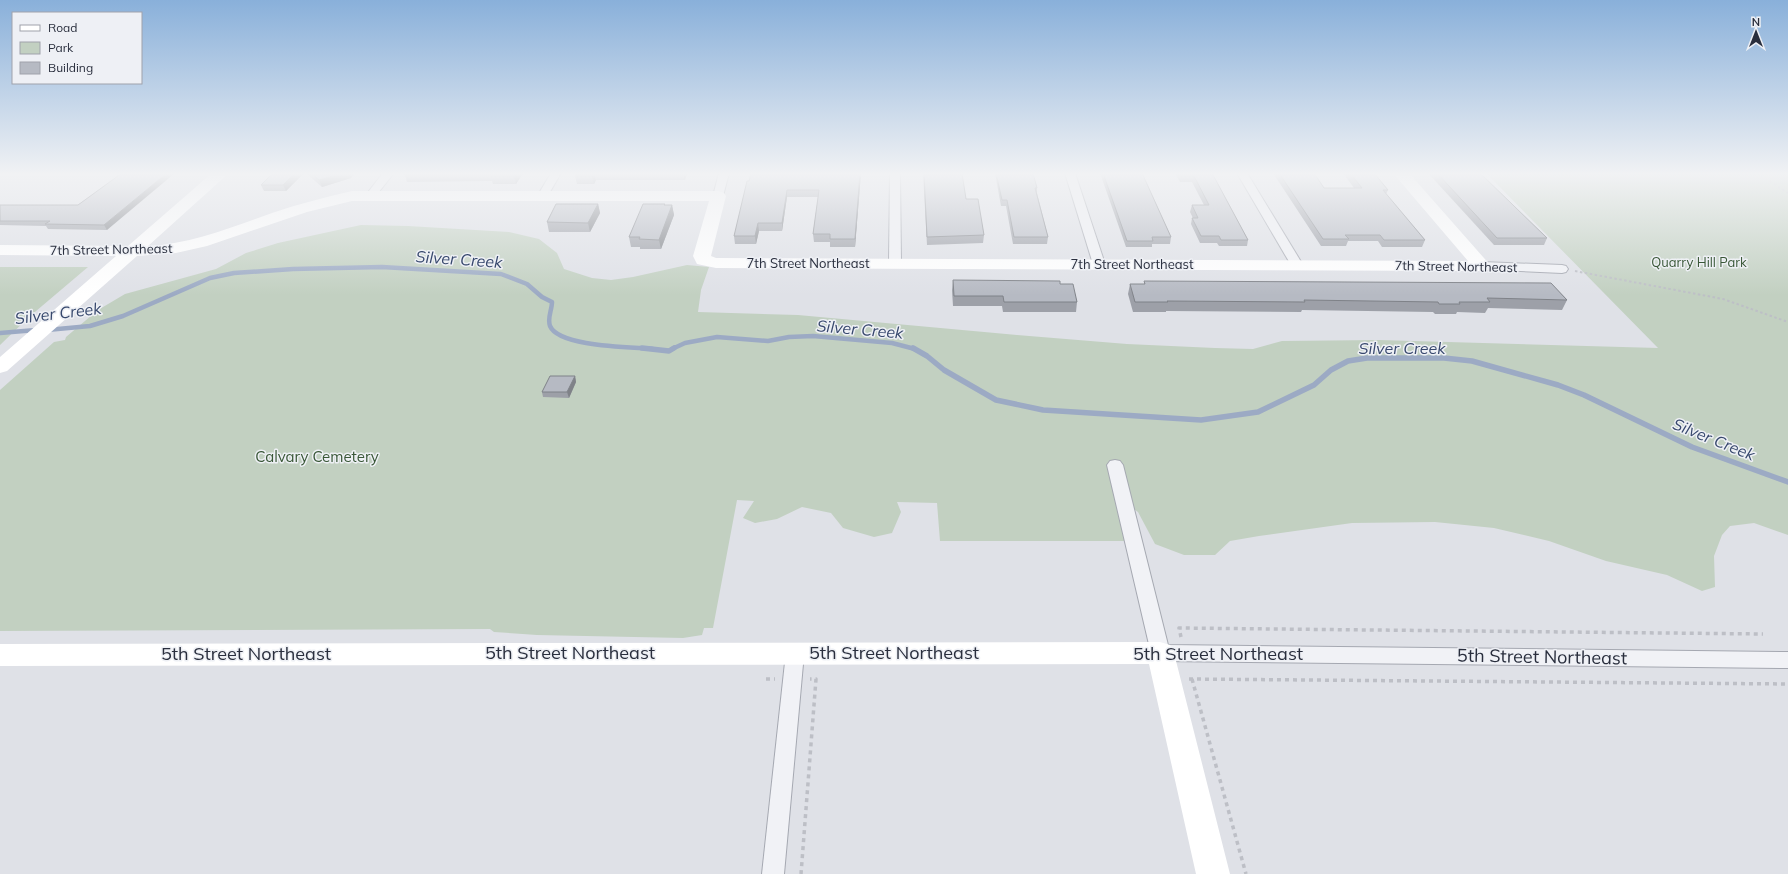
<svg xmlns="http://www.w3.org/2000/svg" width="1788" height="874" font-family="Mulish,sans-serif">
<rect width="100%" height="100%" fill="#dfe1e7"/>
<g fill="#c2d0c1">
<polygon points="1486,173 1788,173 1788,535 1754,523 1730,526 1722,535 1714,556 1715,587 1702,591 1667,575 1606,561 1549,541 1494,528 1435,522 1352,523 1259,536 1230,541 1215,555 1184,555 1155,544 1138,512 1124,502 1131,541 940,541 937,503 897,502 901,512 892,533 874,537 843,528 831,513 802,507 777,519 755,523 743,518 754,501 737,500 713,628 704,628 702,635 683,638 537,635 494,632 490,629 0,631 0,390 54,342 65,340 66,337 98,310 125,294 216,269 246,253 278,243 361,225 408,226 509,232 539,239 557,253 564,269 592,278 611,280 633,277 687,265 709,267 701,290 698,312 798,315 1017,335 1127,344 1215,348 1253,349 1282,341 1379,340 1658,348"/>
<polygon points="0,267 88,267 29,317 0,345"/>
</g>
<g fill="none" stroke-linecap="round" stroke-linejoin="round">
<g stroke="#9caac4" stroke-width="4.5">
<path d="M47,330L90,326L123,316L210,278L234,273L293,269L382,267L501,274L527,284L542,297L552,302C552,310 547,318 550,326C559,347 631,347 653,349"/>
<polyline points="0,333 36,330"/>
<polyline points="672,349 685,343 717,337 768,341 789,337 813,336 892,343 915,349"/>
</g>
<g stroke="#9caac4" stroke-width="5.5">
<polyline points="642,348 669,351 674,348"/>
<polyline points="913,348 927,356 944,370 996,400 1043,410 1201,420 1258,412 1314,385 1331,370 1348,361 1367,358 1444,358 1472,361 1558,385 1584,395 1692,447 1788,482"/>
</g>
<g stroke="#a5a8b1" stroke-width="2">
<g id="street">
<polygon points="383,173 394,173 374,198 366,198 365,196"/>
<polygon points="551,173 561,173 547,197 539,197 538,195"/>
<polygon points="719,173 729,173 723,196 718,199 713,196"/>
<polygon points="890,173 900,173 901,263 899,266 891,266 889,263"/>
<polygon points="1065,173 1075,173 1105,264 1103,267 1095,267 1093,264"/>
<polygon points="1237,173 1247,173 1303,265 1301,268 1293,268 1291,265"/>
<polygon points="1482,262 1562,265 1566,266 1568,269 1566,272 1562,273 1478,269 1476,266 1478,263"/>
<polygon points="1115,460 1120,461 1123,465 1168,645 1788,652 1788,668 1160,661 1153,658 1151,653 1107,465 1110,461"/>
<polygon points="795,645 802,648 804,653 784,874 762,874 786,653 788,648"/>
</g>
</g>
<g stroke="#bdbfc6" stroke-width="2" stroke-dasharray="2.5 2.5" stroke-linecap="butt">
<polyline points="1757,173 1788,193"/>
<polyline points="1575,271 1723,299 1788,322"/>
</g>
<g stroke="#bdbfc6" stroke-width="3.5" stroke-dasharray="4 4" stroke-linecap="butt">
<polyline points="1181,637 1179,628 1763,634"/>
<polyline points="766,679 775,679"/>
<polyline points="1189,679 1788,684"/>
<polyline points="1192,679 1246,874"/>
<polyline points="801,874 816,679 810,679"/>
</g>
<use href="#street" fill="#f1f2f6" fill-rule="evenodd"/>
<g fill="#fff" fill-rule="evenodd">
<path d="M212,173H229L148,246C191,244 232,227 272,213C299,204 325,197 352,191H718L724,193L726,196L711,256L716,258L1468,261L1393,173H1409L1491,266L1488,270L1482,271L716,268L697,264L693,256L709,201H352L307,212L207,246L176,253L137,256L7,371L0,373V357L116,256L0,255V245L128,246Z"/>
<polygon points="1160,642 1170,645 1174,653 1230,874 1196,874 1149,664 0,666 0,644"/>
</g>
</g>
<g fill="#9da0a8">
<polygon points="122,173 107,230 48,229 46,226 0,225 0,205 78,205"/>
<polygon points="304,173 286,191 264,191 261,185"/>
<polygon points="306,173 355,173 351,178 322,187"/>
<polygon points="406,173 523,173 516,184 493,184 492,181 407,182 405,175"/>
<polygon points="576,173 687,173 685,180 596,180 594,184 577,184 575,176"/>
<polygon points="861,173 855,247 830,247 830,242 814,242 813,234 818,197 787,197 782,231 759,231 756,244 735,244 734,236 749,181"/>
<polygon points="923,173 962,173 966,199 984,235 983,243 927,245"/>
<polygon points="995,173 1033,173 1037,188 1037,193 1048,237 1047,244 1013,244 1006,206 1001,206"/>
<polygon points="1100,173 1142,173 1171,237 1170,244 1152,244 1152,247 1126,247"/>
<polygon points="1175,173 1212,173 1248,240 1247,246 1219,246 1217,243 1200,243 1191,224 1192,218 1193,218 1190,212 1192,205 1204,205 1192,182 1180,182"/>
<polygon points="1273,173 1314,173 1324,188 1354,188 1343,173 1374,173 1388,190 1386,194 1425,240 1422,247 1382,247 1378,241 1348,241 1346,246 1321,246"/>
<polygon points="1428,173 1480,173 1547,238 1544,245 1494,245"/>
<polygon points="598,204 600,213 590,232 549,232 547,222"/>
<polygon points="665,205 672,205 674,215 661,249 640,249 640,247 631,247 629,237"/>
<polygon points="953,280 1060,284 1077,302 1076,312 1003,312 1002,306 953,306 952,290"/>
<polygon points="1144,281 1567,300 1562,310 1488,308 1485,313 1457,312 1456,314 1435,314 1433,312 1302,310 1301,312 1166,311 1166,312 1133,312 1128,294 1130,284 1144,284"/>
<polygon points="575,376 576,382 569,398 543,397 542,392"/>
</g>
<g fill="#7f8288">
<polygon points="167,173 175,173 107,230 104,225"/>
<polygon points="295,173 304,173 286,191 283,185"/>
<polygon points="343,173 355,173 351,178 322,187 319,180"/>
<polygon points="516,173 523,173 516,184 514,176"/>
<polygon points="594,173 596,180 594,184 592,176"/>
<polygon points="683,173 687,173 685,180"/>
<polygon points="860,173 861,173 855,247 855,239"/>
<polygon points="787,190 787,197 782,231 782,223"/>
<polygon points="598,204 600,213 590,232 588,223"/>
<polygon points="672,205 674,215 661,249 659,240"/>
<polygon points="758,223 759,231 756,244 755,236"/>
<polygon points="575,376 576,382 569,398 567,392"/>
</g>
<g fill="#b6bac3" stroke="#7f8288">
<polygon points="122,173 167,173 104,225 45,224 50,221 0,221 0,205 78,205"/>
<polygon points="273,173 295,173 283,185 261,185"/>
<polygon points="311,173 343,173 319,180"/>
<polygon points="406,173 516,173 514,176 491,176 492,174 405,175"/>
<polygon points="576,173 594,173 592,176 575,176"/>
<polygon points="751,173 860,173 855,239 830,239 830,234 813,234 819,190 787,190 782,223 758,223 755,236 734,236 747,181 749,181"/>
<polygon points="924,173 962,173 966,199 978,199 984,235 927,237"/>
<polygon points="996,173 1033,173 1037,188 1035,188 1048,237 1014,237 1007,200 1002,200"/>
<polygon points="1103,173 1142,173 1171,237 1152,237 1153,241 1127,241"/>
<polygon points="1180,173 1212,173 1248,240 1221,240 1219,236 1201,236 1192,218 1198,218 1192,205 1209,205 1194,176 1181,176"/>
<polygon points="1279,173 1314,173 1324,188 1362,188 1350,173 1374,173 1388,190 1383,190 1425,240 1384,240 1380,235 1345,235 1349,239 1323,239"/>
<polygon points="1437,173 1480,173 1547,238 1497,238"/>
<polygon points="556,204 598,204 588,223 547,222"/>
<polygon points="643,204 665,204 664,205 672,205 659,240 639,239 640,237 629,237"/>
<polygon points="953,280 1060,281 1060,284 1073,284 1077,302 1004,302 1003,296 954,296"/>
<polygon points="1144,281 1551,283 1567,300 1487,298 1490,302 1459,302 1460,304 1439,304 1438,302 1304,300 1305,302 1167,301 1168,302 1135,302 1130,284 1145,284"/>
<polygon points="550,376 575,376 567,392 542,392"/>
</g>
<linearGradient id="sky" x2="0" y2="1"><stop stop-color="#89b0da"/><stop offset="0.59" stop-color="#f1f2f4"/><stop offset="1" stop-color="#f1f2f4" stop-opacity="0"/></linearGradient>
<rect width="1788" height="295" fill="url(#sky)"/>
<g text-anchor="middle" stroke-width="3" stroke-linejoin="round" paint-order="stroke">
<g font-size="13" fill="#292e3d" stroke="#eef0f5">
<text transform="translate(111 249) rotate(-1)" y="5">7th Street Northeast</text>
<text x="808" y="268">7th Street Northeast</text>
<text x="1132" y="269">7th Street Northeast</text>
<text transform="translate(1456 266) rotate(1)" y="5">7th Street Northeast</text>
</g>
<g font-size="13" fill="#395737" stroke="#eef0f5">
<text x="1699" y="267">Quarry Hill Park</text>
</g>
<g font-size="15" fill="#395737" stroke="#eef0f5">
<text x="317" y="462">Calvary Cemetery</text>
</g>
<g font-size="16" font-style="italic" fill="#37486d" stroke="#eef0f5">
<text transform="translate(459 259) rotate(4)" y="6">Silver Creek</text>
<text transform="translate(58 313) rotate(-7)" y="6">Silver Creek</text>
<text transform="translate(860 329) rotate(5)" y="6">Silver Creek</text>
<text x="1402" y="354">Silver Creek</text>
<text transform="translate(1714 439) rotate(22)" y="6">Silver Creek</text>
</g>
<g font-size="18" fill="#292e3d" stroke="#eef0f5">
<text x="570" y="659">5th Street Northeast</text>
<text x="894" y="659">5th Street Northeast</text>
<text x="246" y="660">5th Street Northeast</text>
<text x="1218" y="660">5th Street Northeast</text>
<text transform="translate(1542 657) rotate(1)" y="6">5th Street Northeast</text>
</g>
</g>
<rect x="12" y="12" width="130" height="72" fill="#eef0f5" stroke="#9fa2ab"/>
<rect x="20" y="25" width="20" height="6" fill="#ffffff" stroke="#9fa2ab"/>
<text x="48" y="32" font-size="12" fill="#292e3d">Road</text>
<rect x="20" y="42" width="20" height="12" fill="#c2d0c1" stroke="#9fa2ab"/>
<text x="48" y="52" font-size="12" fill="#292e3d">Park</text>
<rect x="20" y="62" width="20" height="12" fill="#b6bac3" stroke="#9fa2ab"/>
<text x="48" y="72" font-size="12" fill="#292e3d">Building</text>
<g transform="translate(1756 32)" stroke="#eef0f5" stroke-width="3" paint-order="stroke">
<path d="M0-3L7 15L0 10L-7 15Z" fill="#292e3d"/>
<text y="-6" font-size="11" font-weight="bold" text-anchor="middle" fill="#292e3d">N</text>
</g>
</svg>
